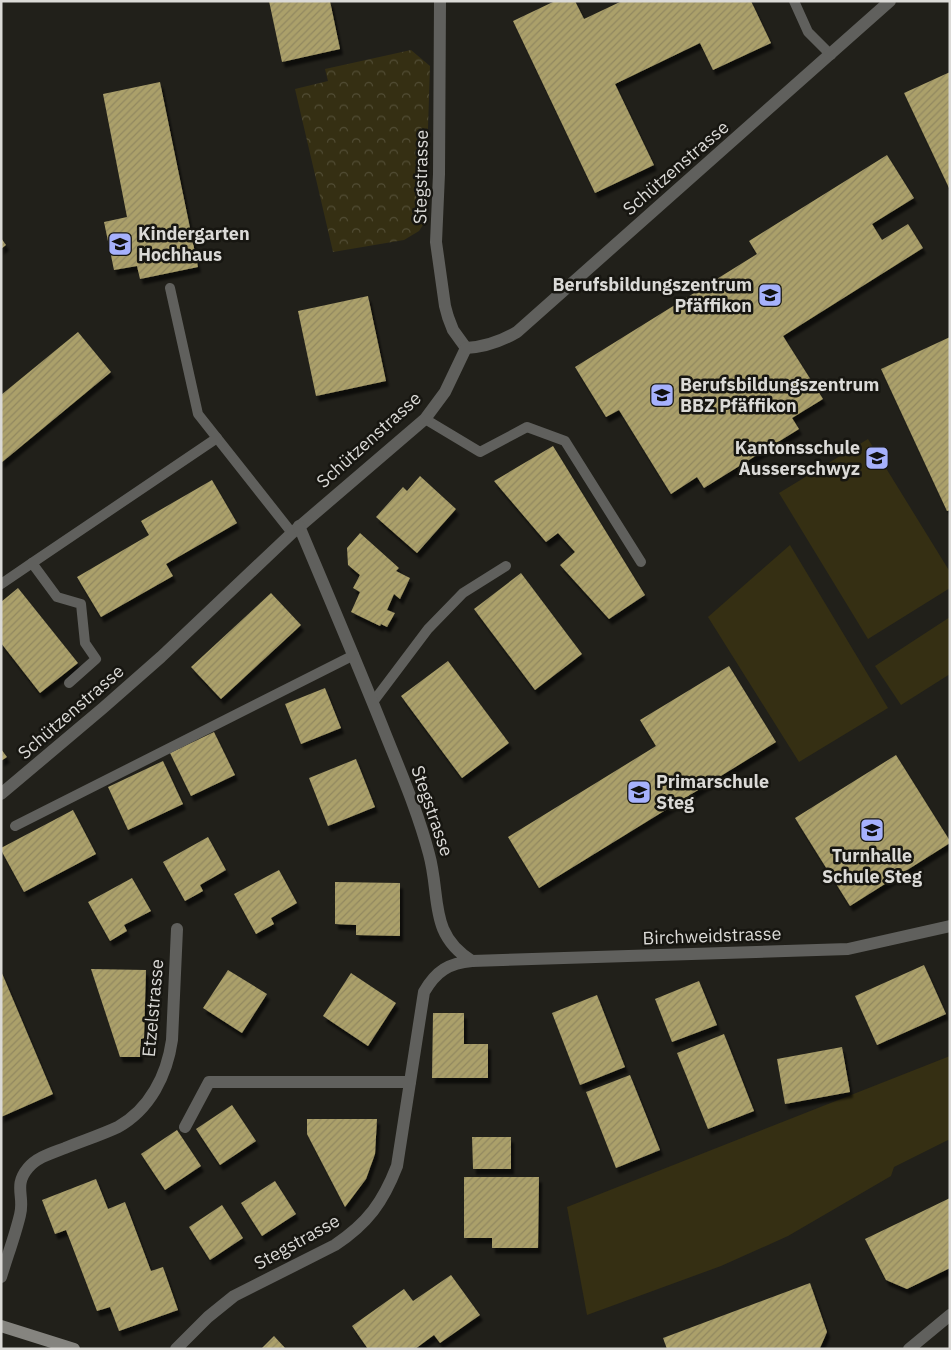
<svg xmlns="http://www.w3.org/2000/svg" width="951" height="1350" font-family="'IBM Plex Sans',sans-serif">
<defs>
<pattern id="park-crowns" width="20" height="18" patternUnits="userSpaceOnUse" patternTransform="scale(1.25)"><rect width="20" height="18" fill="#352f13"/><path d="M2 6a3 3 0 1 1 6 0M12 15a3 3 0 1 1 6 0" fill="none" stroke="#524d35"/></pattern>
<pattern id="building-hatch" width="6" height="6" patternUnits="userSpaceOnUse" patternTransform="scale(1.25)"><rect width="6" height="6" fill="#aba06b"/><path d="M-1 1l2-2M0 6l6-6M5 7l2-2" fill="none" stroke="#918860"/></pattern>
<filter id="shadow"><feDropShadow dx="3" dy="5.5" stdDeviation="1" flood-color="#0009"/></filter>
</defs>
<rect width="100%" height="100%" fill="#21201a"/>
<g fill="#352f13">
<polygon points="868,439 950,572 950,588 868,639 779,493"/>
<polygon points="790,545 888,708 799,762 708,617"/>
<polygon points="950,617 950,674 901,705 875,666"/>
<polygon points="950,1056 950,1141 948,1140 894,1167 891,1176 788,1236 721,1266 587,1315 567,1207"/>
</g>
<polygon fill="url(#park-crowns)" points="411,50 430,66 425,222 419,231 404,240 333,252 295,89 328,81 325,69"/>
<g fill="url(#building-hatch)" filter="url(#shadow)">
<polygon points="269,1 330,1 340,49 282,62"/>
<polygon points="555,1 575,1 584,19 622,1 751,1 771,43 713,70 700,43 615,84 654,165 595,193 513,21"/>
<polygon points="950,72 950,190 904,93"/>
<polygon points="160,82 198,267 140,279 137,266 114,270 104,222 127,217 103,94"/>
<polygon points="887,155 914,198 872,224 882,240 908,224 923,248 783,336 823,399 792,418 799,429 704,488 697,477 671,494 619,410 606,417 575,367 757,254 749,241"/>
<polygon points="1,238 6,245 1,249"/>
<polygon points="368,296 386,381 316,396 298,311"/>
<polygon points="78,332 111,372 1,463 1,395"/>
<polygon points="950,337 950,510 947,511 881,369"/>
<polygon points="553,446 645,595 609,619 560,565 575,552 558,533 546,542 494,481"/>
<polygon points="420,476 456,509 417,553 376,517 403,487 407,491"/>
<polygon points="212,480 237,523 166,564 173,576 101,617 77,577 149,535 141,521"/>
<polygon points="360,533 399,568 396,571 410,578 400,599 394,594 387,610 395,613 387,627 381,624 380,626 351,612 360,592 353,588 360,575 348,565 347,548"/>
<polygon points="521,573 582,654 535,690 474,609"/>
<polygon points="18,588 78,663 40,693 1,643 1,602"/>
<polygon points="271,593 301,625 221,699 191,667"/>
<polygon points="448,661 509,743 462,778 401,696"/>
<polygon points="729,666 776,742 539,888 508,837 656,746 640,720"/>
<polygon points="325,688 341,728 301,744 285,704"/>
<polygon points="214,732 235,775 191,796 170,753"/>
<polygon points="1,749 7,757 1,761"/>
<polygon points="896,755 950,841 950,843 850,906 795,818"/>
<polygon points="356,759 375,807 328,826 309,778"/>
<polygon points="163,761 183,804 128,830 108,787"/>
<polygon points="73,810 96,854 24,892 1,850 1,848"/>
<polygon points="208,837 226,870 200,885 203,891 185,901 163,862"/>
<polygon points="279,870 297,903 271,918 274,924 256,934 234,894"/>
<polygon points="132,878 151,911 124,925 127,931 110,941 88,902"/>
<polygon points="335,882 400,883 400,936 356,935 356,925 335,924"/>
<polygon points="924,965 946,1014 877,1045 855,996"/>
<polygon points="91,969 146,970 144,1038 141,1039 140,1057 120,1057"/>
<polygon points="228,970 267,994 242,1033 203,1008"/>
<polygon points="1,971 53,1094 1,1117"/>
<polygon points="351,973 396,1003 368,1046 323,1016"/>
<polygon points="699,981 717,1025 672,1042 655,999"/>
<polygon points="597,995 625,1067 580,1085 552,1013"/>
<polygon points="433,1013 464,1013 464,1044 488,1044 488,1078 432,1078"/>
<polygon points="724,1034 754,1111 708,1129 677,1053"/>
<polygon points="842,1047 850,1092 785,1104 777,1059"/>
<polygon points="630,1075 660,1150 616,1168 586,1092"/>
<polygon points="232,1105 256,1141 220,1165 196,1129"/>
<polygon points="307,1119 377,1119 375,1154 366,1179 345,1207 307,1134"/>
<polygon points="177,1130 201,1166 165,1190 141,1154"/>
<polygon points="472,1137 511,1137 511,1169 473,1169"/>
<polygon points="464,1177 539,1177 538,1248 492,1248 492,1238 464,1238"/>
<polygon points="96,1179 108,1209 125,1202 151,1271 163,1267 178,1310 119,1331 110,1307 97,1311 66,1230 55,1234 42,1200"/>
<polygon points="275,1181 296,1214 262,1236 241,1203"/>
<polygon points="950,1198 950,1268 907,1289 886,1280 865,1239"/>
<polygon points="222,1205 243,1238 210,1260 189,1227"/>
<polygon points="451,1275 480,1315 440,1343 434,1335 415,1349 368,1349 352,1326 404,1289 413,1301"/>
<polygon points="810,1283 827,1332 820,1348 667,1349 663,1338"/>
<polygon points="274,1336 286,1349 261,1349"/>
</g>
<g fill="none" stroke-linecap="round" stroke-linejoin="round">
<g stroke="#60605d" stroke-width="10">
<polyline points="794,1 808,32 831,55"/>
<polyline points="170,288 198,414 292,533"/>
<polyline points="425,419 480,452 527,427 565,441 641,562"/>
<polyline points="1,584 32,563"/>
<polyline points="69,683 96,659 85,643 81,604 57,597 32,563 217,438"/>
<polyline points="373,702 428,629 463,593 506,566"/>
<polyline points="15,826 354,655"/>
</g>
<g stroke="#60605d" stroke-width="12">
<polyline points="440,1 439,174 436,242 445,306 448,317 453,330 466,348"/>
<path d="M466,348C485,347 500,342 517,332L890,1"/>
<polyline points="1,794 103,708 161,657 292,533 425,419 445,392 466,348"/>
<polyline points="472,961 848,949 950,926"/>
<polyline points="185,1127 209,1082 410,1082"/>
<path d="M1,1277C7,1257 15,1236 20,1215C25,1196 13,1186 28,1168C37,1157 52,1153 65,1148C82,1141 101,1135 118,1127C150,1109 167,1075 172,1040L177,929"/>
<path d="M176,1349L208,1317L234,1296L335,1245C368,1223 383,1202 397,1166L424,992C436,971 449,963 472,961C428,934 441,897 429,854C418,812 401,773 385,733C357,663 328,595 299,526"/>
<polyline points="909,1349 950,1315"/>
</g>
<polyline stroke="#85847f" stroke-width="12" points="1,1326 74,1349"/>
</g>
<defs>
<g id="school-square" transform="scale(1.25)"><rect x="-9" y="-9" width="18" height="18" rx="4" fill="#a6b1fc" stroke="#171611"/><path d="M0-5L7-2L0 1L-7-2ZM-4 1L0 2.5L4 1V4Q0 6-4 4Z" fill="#111"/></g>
</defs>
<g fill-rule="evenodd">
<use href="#school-square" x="120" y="244"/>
<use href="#school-square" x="770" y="295"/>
<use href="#school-square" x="662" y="395"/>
<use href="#school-square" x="877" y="458"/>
<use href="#school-square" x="639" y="792"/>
<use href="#school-square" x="872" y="830"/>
</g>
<g text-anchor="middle" stroke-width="5" stroke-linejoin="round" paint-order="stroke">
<g font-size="18" fill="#dbdad7" stroke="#171611">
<text transform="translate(676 168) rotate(-41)" y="6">Schützenstrasse</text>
<text transform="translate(421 177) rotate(-89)" y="6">Stegstrasse</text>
<text transform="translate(369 440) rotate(-42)" y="6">Schützenstrasse</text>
<text transform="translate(71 712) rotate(-41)" y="6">Schützenstrasse</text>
<text transform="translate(432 811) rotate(71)" y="6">Stegstrasse</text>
<text transform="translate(712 936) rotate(-2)" y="6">Birchweidstrasse</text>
<text transform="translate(153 1008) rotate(-85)" y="6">Etzelstrasse</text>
<text transform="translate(297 1242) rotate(-29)" y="6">Stegstrasse</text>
</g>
<g font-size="18" font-weight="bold" fill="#dbdad7" stroke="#171611" text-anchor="start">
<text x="138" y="240">Kindergarten<tspan x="138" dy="21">Hochhaus</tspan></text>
<text x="752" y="291" text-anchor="end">Berufsbildungszentrum<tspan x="752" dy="21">Pfäffikon</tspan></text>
<text x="680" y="391">Berufsbildungszentrum<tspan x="680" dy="21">BBZ Pfäffikon</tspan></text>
<text x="860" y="454" text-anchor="end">Kantonsschule<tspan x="860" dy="21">Ausserschwyz</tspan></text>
<text x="656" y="788">Primarschule<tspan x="656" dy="21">Steg</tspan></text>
<text x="872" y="862" text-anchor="middle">Turnhalle<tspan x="872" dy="21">Schule Steg</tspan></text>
</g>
</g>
<rect width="951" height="1350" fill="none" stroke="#dbdad7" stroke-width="5"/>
</svg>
